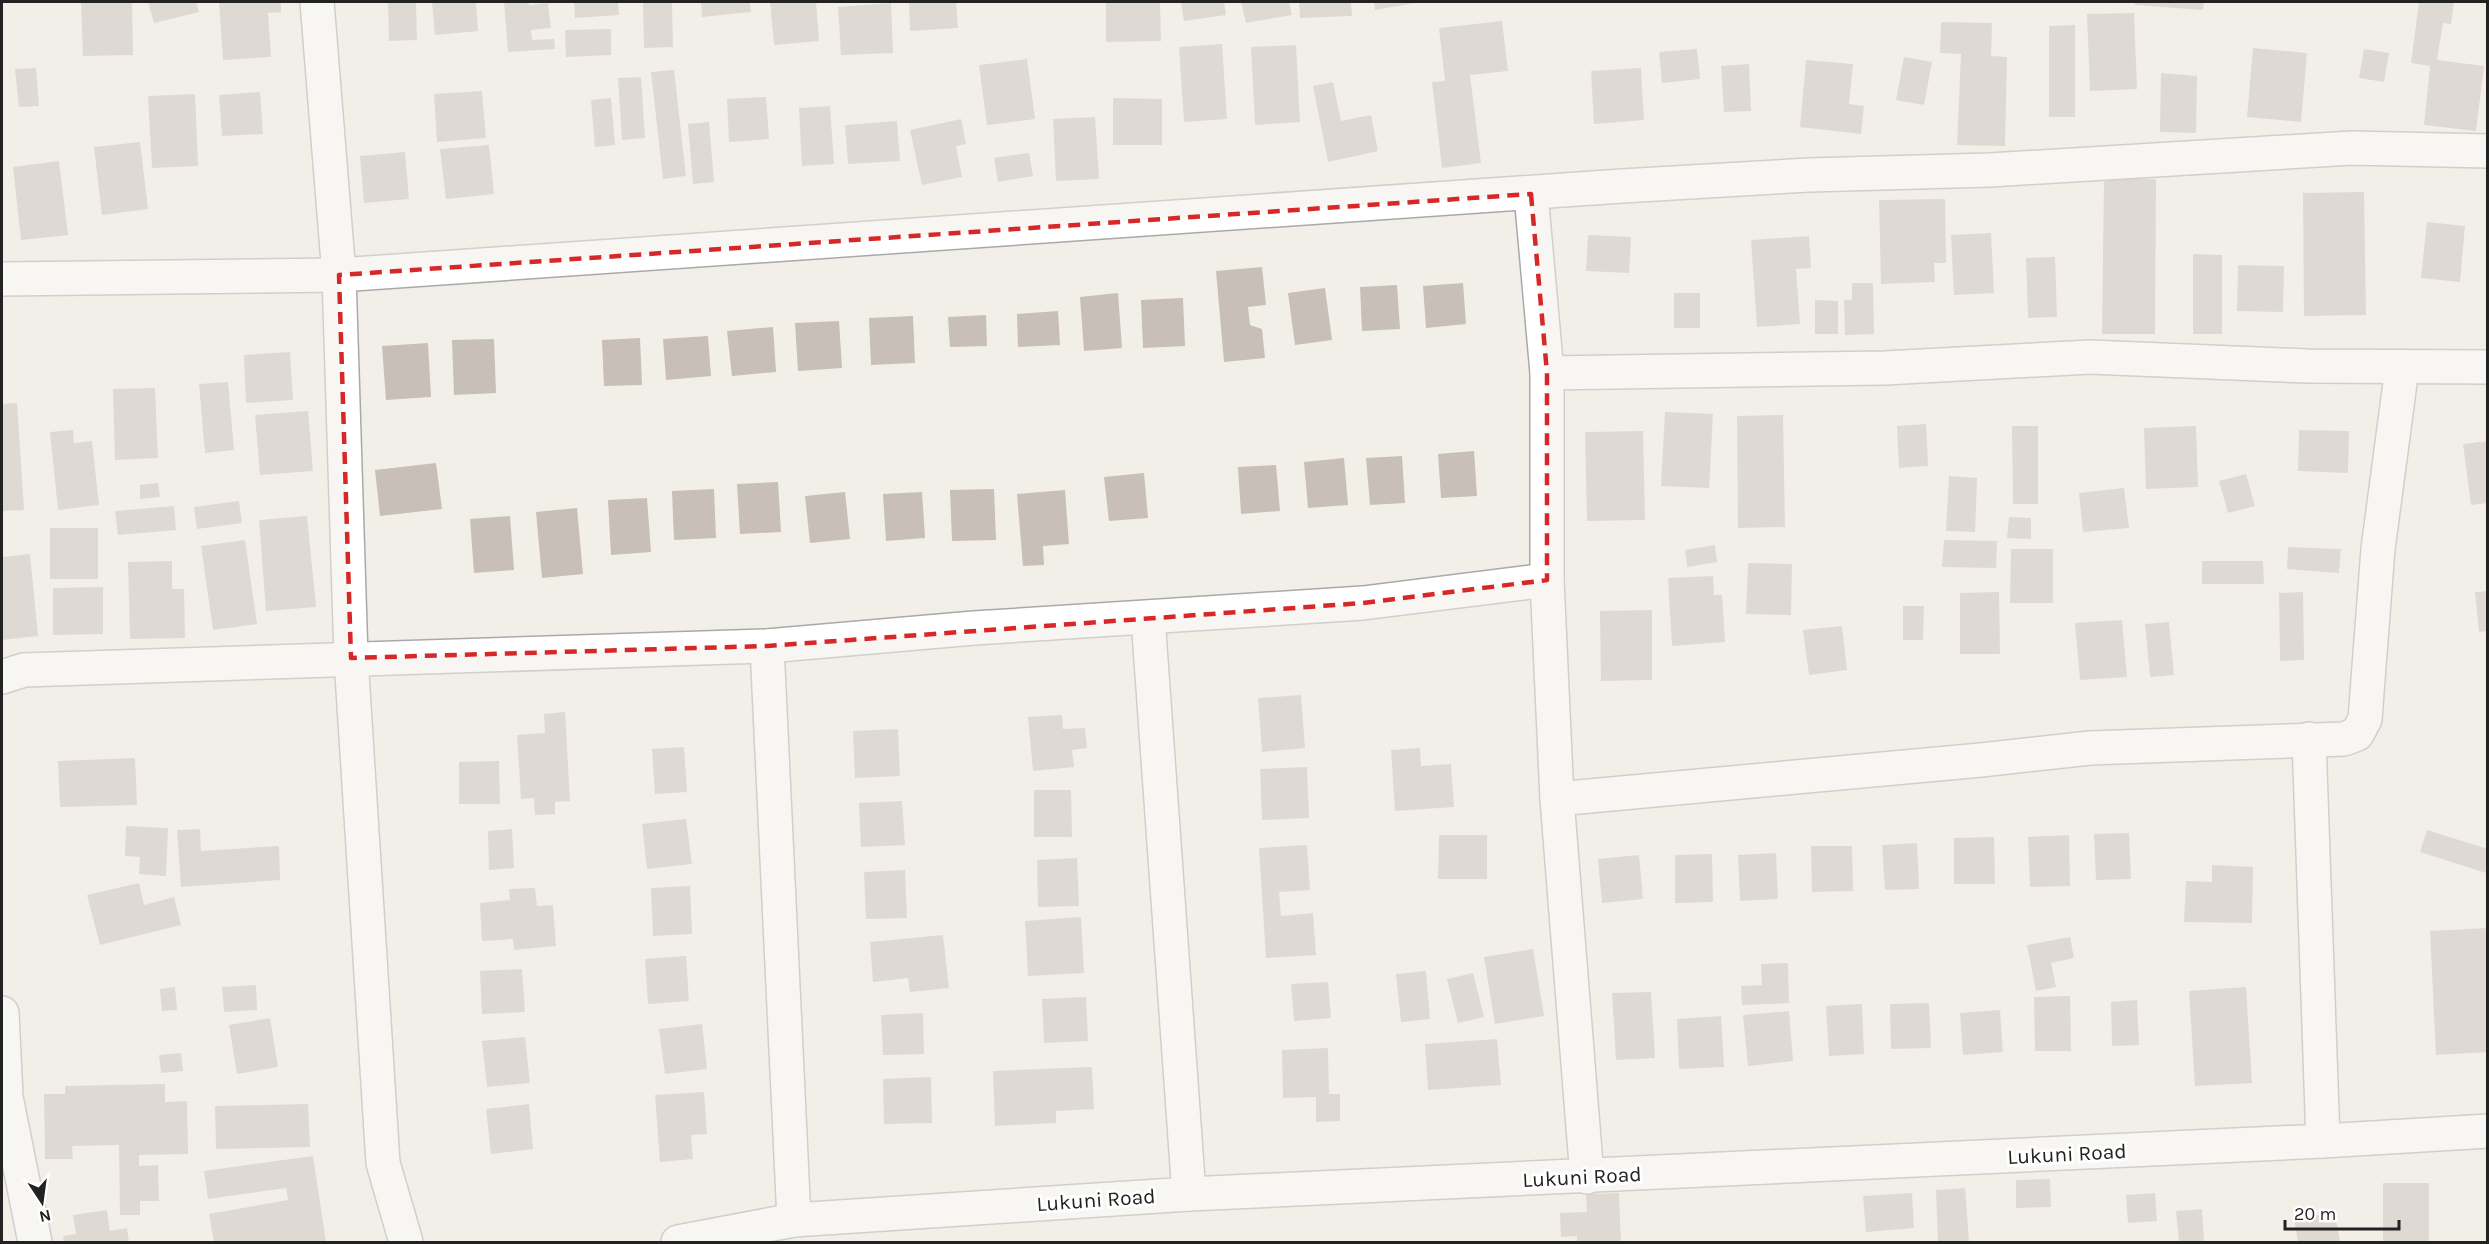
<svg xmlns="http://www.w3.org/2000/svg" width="2489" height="1244" font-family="Karla,sans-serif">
<rect width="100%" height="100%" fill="#f2efe9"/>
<g fill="#c7bfb8">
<polygon points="81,2 132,2 133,55 83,56"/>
<polygon points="148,2 196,2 199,12 154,23"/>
<polygon points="219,2 281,2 281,12 268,13 271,57 223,60"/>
<polygon points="388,2 416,2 417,40 389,41"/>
<polygon points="432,2 476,2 478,31 435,35"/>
<polygon points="504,2 528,2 529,5 548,3 551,28 531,30 532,40 554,39 555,49 508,52"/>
<polygon points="574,2 618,2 619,15 575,18"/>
<polygon points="643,2 672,2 673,47 644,48"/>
<polygon points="701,2 750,2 751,12 702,17"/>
<polygon points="770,2 816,2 819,41 774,45"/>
<polygon points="909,2 956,2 958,28 910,31"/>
<polygon points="1106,2 1160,2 1161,41 1106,42"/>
<polygon points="1181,2 1224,2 1226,15 1184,21"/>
<polygon points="1241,2 1289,2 1292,15 1246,23"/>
<polygon points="1299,2 1351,2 1352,16 1300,18"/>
<polygon points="1374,2 1416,2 1416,3 1375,10"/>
<polygon points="2136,2 2204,2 2203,10 2135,5"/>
<polygon points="2419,2 2454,2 2451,24 2443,23 2437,60 2484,66 2476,131 2424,125 2430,66 2411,63"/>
<polygon points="891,3 893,53 841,55 838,7"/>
<polygon points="2134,13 2137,89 2090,91 2087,14"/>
<polygon points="1502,21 1508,71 1470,75 1481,163 1442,168 1432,82 1445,81 1439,28"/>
<polygon points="1941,22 1992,23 1991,56 2007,57 2005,146 1957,145 1961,54 1940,53"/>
<polygon points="2075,25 2075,117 2049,117 2049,26"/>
<polygon points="611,29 611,55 566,57 565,30"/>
<polygon points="1222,44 1227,119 1184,122 1179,47"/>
<polygon points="1296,45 1300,122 1255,125 1251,47"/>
<polygon points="2253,48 2307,53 2301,122 2247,117"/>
<polygon points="1697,49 1700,79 1662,83 1659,52"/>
<polygon points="2364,49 2389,53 2384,82 2359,78"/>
<polygon points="1904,57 1932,62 1924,105 1896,100"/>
<polygon points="1027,59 1035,119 987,125 979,65"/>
<polygon points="1806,60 1853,64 1849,104 1864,106 1861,134 1800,127"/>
<polygon points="1749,64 1751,111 1724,112 1721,66"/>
<polygon points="36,68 39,106 19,107 15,69"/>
<polygon points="1641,68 1644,120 1594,124 1591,71"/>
<polygon points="674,70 686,176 663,179 651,72"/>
<polygon points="2161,73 2197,76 2196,133 2160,132"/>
<polygon points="641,77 645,138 622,140 618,78"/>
<polygon points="1333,82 1341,121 1371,115 1378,151 1328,162 1313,86"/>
<polygon points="482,91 486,138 437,142 434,94"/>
<polygon points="260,92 263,134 222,136 219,95"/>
<polygon points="195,94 198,166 152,168 148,96"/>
<polygon points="766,97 769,139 729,142 727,99"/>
<polygon points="611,98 615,145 595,147 591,100"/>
<polygon points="1113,98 1162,99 1162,145 1113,145"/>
<polygon points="830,106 834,164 802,166 799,108"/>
<polygon points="1095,117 1099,179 1056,181 1053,119"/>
<polygon points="961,119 966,144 956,146 962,177 922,185 910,130"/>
<polygon points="897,121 900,161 848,164 845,125"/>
<polygon points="709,122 714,182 693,184 688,124"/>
<polygon points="140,142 148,209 102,215 94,147"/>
<polygon points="489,145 494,194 446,199 440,149"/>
<polygon points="405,152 409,199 364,203 360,156"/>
<polygon points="1029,153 1033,176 998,182 994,158"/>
<polygon points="59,161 68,235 21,240 13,167"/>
<polygon points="2104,179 2156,179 2155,334 2102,334"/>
<polygon points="2364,192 2366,315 2304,316 2303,193"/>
<polygon points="1945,199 1946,263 1934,263 1935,282 1881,284 1879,200"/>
<polygon points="2427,222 2465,226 2460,282 2421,278"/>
<polygon points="1991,233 1994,293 1954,295 1951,235"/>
<polygon points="1588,235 1631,237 1629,273 1586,271"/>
<polygon points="1809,236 1811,268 1796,269 1800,324 1757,327 1751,240"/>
<polygon points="2193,254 2222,255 2222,334 2193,334"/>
<polygon points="2055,257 2057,317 2028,318 2026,258"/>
<polygon points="2238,265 2284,266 2283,312 2237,311"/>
<polygon points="1262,267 1266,305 1248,307 1250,325 1262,329 1265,358 1224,362 1216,271"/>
<polygon points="1463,283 1466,324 1426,328 1423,286"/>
<polygon points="1852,283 1873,283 1874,334 1845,335 1844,300 1852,300"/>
<polygon points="1397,285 1400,329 1362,331 1360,287"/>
<polygon points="1325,288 1332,340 1295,345 1288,293"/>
<polygon points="1118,293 1122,348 1084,351 1080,297"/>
<rect x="1674" y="293" width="26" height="35"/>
<polygon points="1183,298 1185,346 1143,348 1141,300"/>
<polygon points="1815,300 1838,301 1838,334 1815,334"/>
<polygon points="1058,311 1060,345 1018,347 1017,314"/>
<polygon points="986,315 987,346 950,347 948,317"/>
<polygon points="913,316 915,363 871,365 869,318"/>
<polygon points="839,321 842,368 798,371 795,323"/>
<polygon points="773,327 776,372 732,376 727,331"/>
<polygon points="708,336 711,376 666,380 663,339"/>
<polygon points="640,338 642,385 604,386 602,340"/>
<polygon points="494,339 496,393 454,395 452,340"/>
<polygon points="428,343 431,397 386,400 382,346"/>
<polygon points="290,352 293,400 246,403 244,355"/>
<polygon points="228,382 234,450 205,453 199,384"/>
<polygon points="155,388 158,458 115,460 113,389"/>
<polygon points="17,403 24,510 2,511 2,404"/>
<polygon points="308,411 313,471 260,475 255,415"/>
<polygon points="1665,412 1713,414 1709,488 1661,486"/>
<polygon points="1783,415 1785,527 1738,528 1737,416"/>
<polygon points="1926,424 1928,466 1899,468 1897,426"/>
<polygon points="2012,426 2038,426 2038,504 2013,504"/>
<polygon points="2196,426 2198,487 2146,489 2144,428"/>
<polygon points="73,430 74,443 92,441 99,505 58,510 50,432"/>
<polygon points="2299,430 2349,431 2348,473 2298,471"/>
<polygon points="1643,431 1645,520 1587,521 1585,432"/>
<polygon points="2488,441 2488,503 2471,505 2463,444"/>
<polygon points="1474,451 1477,496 1441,498 1438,454"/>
<polygon points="1402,456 1405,503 1370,505 1366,458"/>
<polygon points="1344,458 1348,505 1308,508 1304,462"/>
<polygon points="436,463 442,509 380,516 375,470"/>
<polygon points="1276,465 1280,511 1241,514 1238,467"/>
<polygon points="1144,473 1148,518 1109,521 1104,477"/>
<polygon points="2246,474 2255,506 2228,513 2219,481"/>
<polygon points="1949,476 1977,478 1975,532 1946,531"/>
<polygon points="778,482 781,532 740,534 737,484"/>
<polygon points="158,483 160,497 140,499 140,485"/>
<polygon points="2124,488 2129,528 2083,532 2079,493"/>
<polygon points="714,489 716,538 674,540 672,491"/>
<polygon points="994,489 996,540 952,541 950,490"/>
<polygon points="1065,490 1069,544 1043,546 1044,565 1023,566 1017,494"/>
<polygon points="845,492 850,539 810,543 805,496"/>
<polygon points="922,492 925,538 886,541 883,494"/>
<polygon points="647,498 651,552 611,555 608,500"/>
<polygon points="239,501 242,523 197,529 194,507"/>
<polygon points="174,506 176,530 118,535 115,511"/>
<polygon points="577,508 583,574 542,578 536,512"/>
<polygon points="307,516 316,607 266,611 259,520"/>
<polygon points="510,516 514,570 474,573 470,519"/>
<polygon points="2009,517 2031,518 2031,539 2007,538"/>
<rect x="50" y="528" width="48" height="51"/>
<polygon points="245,540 257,624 213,630 201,546"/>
<polygon points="1944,540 1997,541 1996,568 1942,567"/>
<polygon points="1715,545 1717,562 1687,567 1685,550"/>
<polygon points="2288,547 2341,549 2339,573 2287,569"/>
<polygon points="2011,549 2053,549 2053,603 2010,603"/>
<polygon points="30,554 38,636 2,640 2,557"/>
<polygon points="172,561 172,589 184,589 185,638 130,639 128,562"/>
<polygon points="2202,561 2263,561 2264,584 2202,584"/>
<polygon points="1748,563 1792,564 1791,615 1746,614"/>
<polygon points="1713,576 1714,595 1722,595 1725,642 1672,646 1668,578"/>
<polygon points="103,587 103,634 53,635 53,588"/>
<polygon points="2488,591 2488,631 2479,632 2475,592"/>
<polygon points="1999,592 2000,654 1960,654 1960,593"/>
<polygon points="2303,592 2304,660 2280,661 2279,593"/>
<polygon points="1903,606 1924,606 1923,640 1903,640"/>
<polygon points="1652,610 1652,680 1601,681 1600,611"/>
<polygon points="2122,620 2127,677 2080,680 2075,623"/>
<polygon points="2169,622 2174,675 2150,677 2145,624"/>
<polygon points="1842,626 1847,670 1809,675 1803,630"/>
<polygon points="1301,695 1305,748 1262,752 1258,698"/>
<polygon points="565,712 570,801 555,802 555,814 535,815 534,798 521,799 517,735 545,733 544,714"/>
<polygon points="1062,715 1063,729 1085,728 1087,748 1072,750 1074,767 1033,771 1028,717"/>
<polygon points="898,729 900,776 855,778 853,731"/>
<polygon points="684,747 687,792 655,794 652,749"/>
<polygon points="1420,748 1421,766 1451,764 1454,807 1395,811 1391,750"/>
<polygon points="135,758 137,805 60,807 58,761"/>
<polygon points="499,761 500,804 459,804 459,762"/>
<polygon points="1307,767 1309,818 1262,820 1260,769"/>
<polygon points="1034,790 1071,790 1072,837 1034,837"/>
<polygon points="902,801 905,845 861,847 859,803"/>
<polygon points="686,819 692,864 647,869 642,824"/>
<polygon points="126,826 168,828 166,876 139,874 140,857 125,856"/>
<polygon points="200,829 201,851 279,846 280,880 181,887 177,830"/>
<polygon points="512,829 514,868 489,870 488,831"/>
<polygon points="2427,830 2488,849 2486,873 2420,852"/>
<polygon points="2129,833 2131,879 2096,880 2094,834"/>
<polygon points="1439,835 1487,835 1487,879 1438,879"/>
<polygon points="2069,835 2070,886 2030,887 2028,837"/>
<polygon points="1994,837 1995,884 1954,884 1954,838"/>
<polygon points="1917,843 1919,889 1885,890 1882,845"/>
<polygon points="1307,845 1310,890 1279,892 1281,916 1313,913 1316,955 1266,958 1259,848"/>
<polygon points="1811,846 1852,846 1853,891 1812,892"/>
<polygon points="1776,853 1778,899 1740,901 1738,855"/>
<polygon points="1712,854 1713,902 1675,903 1675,855"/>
<polygon points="1639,855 1643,899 1602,903 1598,859"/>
<polygon points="1077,858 1079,906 1038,907 1037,860"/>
<polygon points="2212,865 2253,867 2252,923 2184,922 2186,881 2212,882"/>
<polygon points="905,870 907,918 866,919 864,872"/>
<polygon points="139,883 144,905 174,897 181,925 100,945 87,895"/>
<polygon points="690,886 692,934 653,936 651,888"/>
<polygon points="535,888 537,906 553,905 556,946 514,950 513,939 482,941 480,903 510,900 509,889"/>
<polygon points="1081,917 1084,973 1028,976 1025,921"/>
<polygon points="2488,928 2488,1052 2436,1055 2430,931"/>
<polygon points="943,935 949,988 910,992 908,978 873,982 870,942"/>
<polygon points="2070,937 2074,958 2051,963 2056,987 2036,991 2027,945"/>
<polygon points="1533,949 1544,1016 1495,1024 1484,957"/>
<polygon points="686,956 689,1001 648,1004 645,959"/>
<polygon points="1788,963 1789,1003 1742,1005 1741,986 1762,985 1761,964"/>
<polygon points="522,969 525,1012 482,1014 480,971"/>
<polygon points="1426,971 1430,1019 1401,1022 1396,974"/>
<polygon points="1473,973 1484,1017 1458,1023 1447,979"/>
<polygon points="1328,982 1331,1018 1294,1021 1291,984"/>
<polygon points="256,985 257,1010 224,1012 222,987"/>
<polygon points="175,987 177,1010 162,1011 160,989"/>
<polygon points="2246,987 2252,1083 2195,1086 2189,991"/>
<polygon points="1651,992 1655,1058 1616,1060 1612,993"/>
<polygon points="2070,996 2071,1051 2035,1051 2034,997"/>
<polygon points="1086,997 1088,1041 1044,1043 1042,999"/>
<polygon points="2137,1000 2139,1045 2112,1046 2111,1002"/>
<polygon points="1929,1003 1931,1048 1891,1049 1890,1004"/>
<polygon points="1862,1004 1864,1054 1829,1056 1826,1006"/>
<polygon points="2000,1010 2003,1052 1963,1055 1960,1013"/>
<polygon points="1789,1011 1793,1061 1748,1066 1743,1015"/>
<polygon points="923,1013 924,1054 883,1055 881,1015"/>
<polygon points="1721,1016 1724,1067 1679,1069 1677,1019"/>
<polygon points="270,1018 278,1067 237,1074 229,1025"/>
<polygon points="702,1024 707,1069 665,1074 659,1029"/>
<polygon points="525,1037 530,1083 487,1087 482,1041"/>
<polygon points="1497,1039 1501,1085 1428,1090 1425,1044"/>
<polygon points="1328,1048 1329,1094 1340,1094 1340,1121 1316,1122 1316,1097 1283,1098 1282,1050"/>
<polygon points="181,1053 183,1071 161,1073 159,1055"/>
<polygon points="1092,1067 1094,1109 1056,1111 1056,1123 995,1126 993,1071"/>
<polygon points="931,1077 932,1123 884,1124 883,1079"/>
<polygon points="165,1084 165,1102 187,1101 188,1154 139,1155 139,1166 158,1165 159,1201 140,1201 140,1215 120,1215 119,1145 72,1146 73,1159 45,1159 44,1094 65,1094 65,1086"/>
<polygon points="704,1092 707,1134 691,1135 693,1159 660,1162 655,1095"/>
<polygon points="308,1104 310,1147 216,1149 215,1106"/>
<polygon points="529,1104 533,1149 491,1154 486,1109"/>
<polygon points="313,1156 326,1242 214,1242 209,1214 288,1200 286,1188 208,1199 204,1171"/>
<polygon points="2050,1179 2051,1207 2016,1208 2016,1180"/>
<rect x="2383" y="1183" width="46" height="59"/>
<polygon points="1965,1188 1969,1242 1938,1242 1936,1190"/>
<polygon points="1619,1193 1621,1242 1577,1242 1577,1236 1561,1237 1560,1213 1587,1212 1586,1194"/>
<polygon points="1912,1193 1914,1228 1866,1232 1863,1196"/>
<polygon points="2155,1193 2157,1221 2128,1223 2126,1195"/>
<polygon points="2202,1209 2204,1242 2179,1242 2176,1211"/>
<polygon points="107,1210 110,1231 127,1228 129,1242 64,1242 63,1236 76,1234 73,1215"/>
<polygon points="2335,1212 2340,1242 2298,1242 2294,1219"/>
</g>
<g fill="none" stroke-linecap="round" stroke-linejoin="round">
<g stroke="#a9a9a9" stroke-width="36">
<g id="minor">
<polyline points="317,2 339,275 351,658 383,1163 406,1242"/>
<polyline points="1531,194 1547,373 1547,580"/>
<polyline points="2,279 339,275 1622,186 1809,175 1990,170 2352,148 2488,151"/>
<polyline points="1547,373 1885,368 2090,357 2307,366 2488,367"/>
<polyline points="1148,618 1189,1194"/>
<polyline points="767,646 794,1220"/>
<polyline points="2,677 24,670 767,646 974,628 1363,603 1547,580 1557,799 1587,1177"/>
<polyline points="2309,739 2323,1141"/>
<polyline points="1557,799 1981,760 2090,748 2344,739 2357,734 2365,719 2378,549 2402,368"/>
<polyline points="2,1013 6,1097 35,1242"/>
<polyline points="678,1242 794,1220 1189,1194 2323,1141 2488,1131"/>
</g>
</g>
<use href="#minor" stroke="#fff" stroke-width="33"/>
</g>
<path d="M0 0H2489V1244H0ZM1531,194L1547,373V580L1363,603L767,646L351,658L339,275Z" fill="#f2efe9" fill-opacity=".55" fill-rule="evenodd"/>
<path fill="none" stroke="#d62828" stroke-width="4.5" stroke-dasharray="12 8" stroke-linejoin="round" d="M1531,194L1547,373V580L1363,603L767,646L351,658L339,275Z"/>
<g text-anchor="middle" stroke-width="6" stroke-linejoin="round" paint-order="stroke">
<g font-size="21" fill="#222" stroke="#fff">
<text transform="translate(2067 1154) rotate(-3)" y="7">Lukuni Road</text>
<text transform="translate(1582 1177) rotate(-3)" y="7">Lukuni Road</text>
<text transform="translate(1096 1200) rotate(-4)" y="7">Lukuni Road</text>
</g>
</g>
<rect width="2489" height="1244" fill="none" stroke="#222222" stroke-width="6"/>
<g transform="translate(42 1202) rotate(167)" stroke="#ffffff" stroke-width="4.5" paint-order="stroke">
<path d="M0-4.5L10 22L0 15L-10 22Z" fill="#222222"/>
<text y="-9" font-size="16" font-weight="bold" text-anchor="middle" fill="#222222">N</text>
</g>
<path d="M2285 1220v9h114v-9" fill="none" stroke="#222222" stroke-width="3"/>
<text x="2294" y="1220" font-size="18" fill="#222222" stroke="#ffffff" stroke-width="4.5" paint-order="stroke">20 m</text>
</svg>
